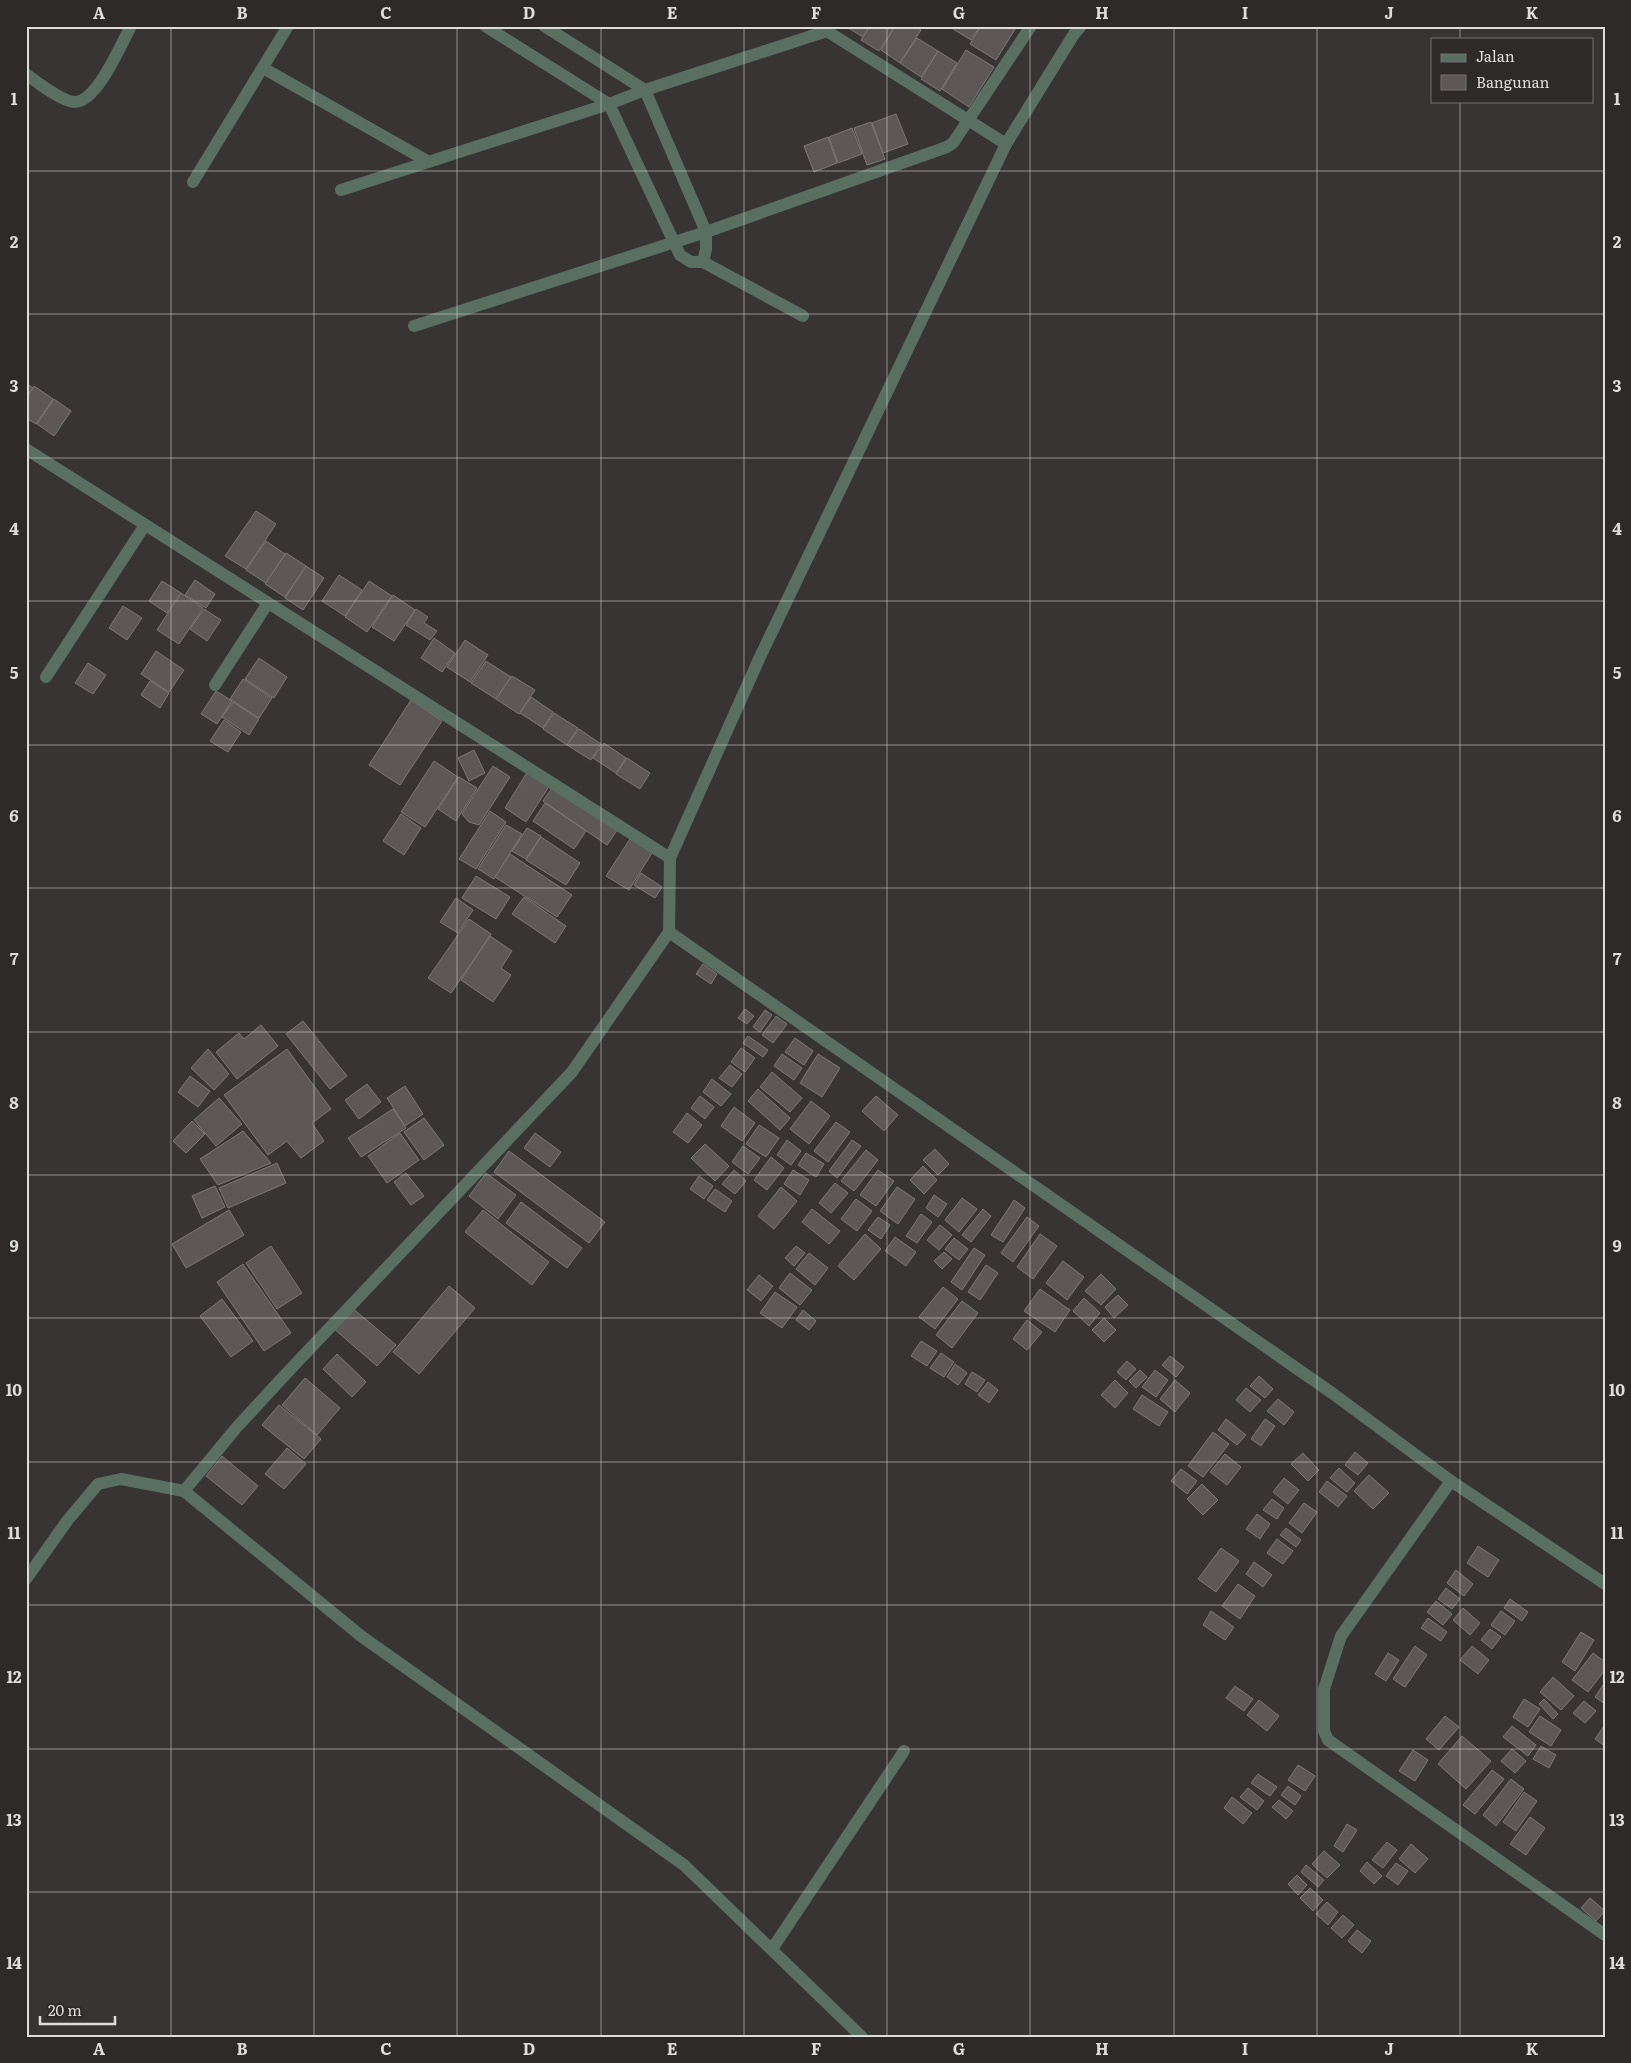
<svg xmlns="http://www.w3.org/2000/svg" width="1631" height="2063" font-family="Literata,serif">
<rect width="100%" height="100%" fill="#393434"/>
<g fill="#5d5757" stroke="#7d7777">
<polygon points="845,26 870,26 863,37"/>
<polygon points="870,26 895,26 879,51 861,40"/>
<polygon points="895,26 914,26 921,30 900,63 881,50"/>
<polygon points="954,26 980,26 971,40 953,29"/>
<polygon points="981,26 1017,26 996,60 970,44"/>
<polygon points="917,38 938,51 921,77 900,63"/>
<polygon points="966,50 994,67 969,107 942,89"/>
<polygon points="938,51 957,63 940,91 921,79"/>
<polygon points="896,114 908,144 883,153 872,123"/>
<polygon points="871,122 885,159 867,165 854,128"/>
<polygon points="852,128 862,154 838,163 829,137"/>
<polygon points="828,137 837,163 814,172 804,146"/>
<polygon points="26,383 33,388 26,398"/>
<polygon points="34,386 53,399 36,424 26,418 26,399"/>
<polygon points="54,399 71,411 54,436 37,424"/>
<polygon points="256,511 276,524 246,569 225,556"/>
<polygon points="266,541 285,554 266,583 246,570"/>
<polygon points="286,553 306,566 285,597 265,584"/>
<polygon points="306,566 324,578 303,610 285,598"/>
<polygon points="339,575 362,590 345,616 322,601"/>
<polygon points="195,580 215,594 206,608 185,595"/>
<polygon points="162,581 181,593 167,613 149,601"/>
<polygon points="369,581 392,596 367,632 345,617"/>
<polygon points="181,593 203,608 179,644 157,630"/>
<polygon points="393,595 415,610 394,641 372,627"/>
<polygon points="123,606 142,618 127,640 109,628"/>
<polygon points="204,609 221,620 207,641 190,629"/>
<polygon points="416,609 428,617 424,623 437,631 430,640 406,625"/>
<polygon points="434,638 455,653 442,672 421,658"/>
<polygon points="465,640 488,655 470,682 447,667"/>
<polygon points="156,651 184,670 169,692 141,674"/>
<polygon points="259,658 287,677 274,698 245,679"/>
<polygon points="486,661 511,677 496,699 471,683"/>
<polygon points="88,663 106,675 93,694 75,683"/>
<polygon points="512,676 535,690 519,714 496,699"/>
<polygon points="243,679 272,698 259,718 230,699"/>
<polygon points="150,681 169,693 160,708 141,695"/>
<polygon points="216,691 232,701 217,724 201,714"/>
<polygon points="531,697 553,712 543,728 520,713"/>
<polygon points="411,700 442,721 400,785 369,765"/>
<polygon points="233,702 259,719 249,735 222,717"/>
<polygon points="554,713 578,728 567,745 543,729"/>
<polygon points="224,720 241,732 228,752 210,741"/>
<polygon points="579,729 601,744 591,760 567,745"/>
<polygon points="604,743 626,758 616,773 593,758"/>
<polygon points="474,750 485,773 469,781 458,758"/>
<polygon points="627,758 650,773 640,789 616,774"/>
<polygon points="434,761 458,777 425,827 401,812"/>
<polygon points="493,766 510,777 479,825 469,822 462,814"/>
<polygon points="528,771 550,785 526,822 505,808"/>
<polygon points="459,777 477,788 456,821 438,809"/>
<polygon points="554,785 618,829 607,845 543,801"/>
<polygon points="545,803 586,831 574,849 533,821"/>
<polygon points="490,811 506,822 476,869 459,859"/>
<polygon points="401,814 421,828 404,855 383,841"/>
<polygon points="506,825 522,834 494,879 478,869"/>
<polygon points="527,828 541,836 526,859 512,851"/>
<polygon points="541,837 580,863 566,885 526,860"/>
<polygon points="630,839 652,853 629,890 606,876"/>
<polygon points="510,854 572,895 557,917 495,877"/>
<polygon points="641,873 662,887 655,898 634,885"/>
<polygon points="476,876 510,897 496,919 462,898"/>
<polygon points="524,897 566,926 555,943 512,914"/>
<polygon points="456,898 473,910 458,933 440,922"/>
<polygon points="469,919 491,934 451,993 428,978"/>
<polygon points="490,936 512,951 501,968 511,975 493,1002 461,980"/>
<polygon points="703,964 717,974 711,984 696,974"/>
<polygon points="745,1009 754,1016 747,1024 738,1018"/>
<polygon points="765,1010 772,1015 760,1032 753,1027"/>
<polygon points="776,1016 787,1024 773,1043 762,1035"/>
<polygon points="303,1021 347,1076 330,1089 286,1034"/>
<polygon points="261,1025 278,1046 237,1079 216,1052 239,1033 244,1039"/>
<polygon points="748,1036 768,1050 763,1057 743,1043"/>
<polygon points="795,1038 813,1051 804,1065 785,1052"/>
<polygon points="741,1048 755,1058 745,1072 731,1062"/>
<polygon points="208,1049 229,1074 214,1090 191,1068"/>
<polygon points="287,1049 331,1109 312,1123 324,1141 301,1158 287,1141 268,1155 224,1095"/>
<polygon points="782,1054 802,1068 794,1080 774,1066"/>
<polygon points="818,1054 840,1068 822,1097 800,1083"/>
<polygon points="730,1065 742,1074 732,1087 719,1078"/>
<polygon points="772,1072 802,1098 790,1112 760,1087"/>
<polygon points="190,1076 210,1091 198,1107 178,1092"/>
<polygon points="712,1079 731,1094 721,1106 703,1092"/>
<polygon points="367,1084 381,1102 359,1119 345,1100"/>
<polygon points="405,1086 423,1114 405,1126 387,1098"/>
<polygon points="758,1089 790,1118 780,1130 748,1101"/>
<polygon points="700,1096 714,1107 705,1119 691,1108"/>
<polygon points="876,1096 898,1115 884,1131 862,1111"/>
<polygon points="219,1098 242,1124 216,1146 194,1120"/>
<polygon points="811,1101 830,1116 809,1144 790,1129"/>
<polygon points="734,1107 755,1123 742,1141 721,1126"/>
<polygon points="393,1109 406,1128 361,1157 348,1138"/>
<polygon points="687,1113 702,1125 688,1143 673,1132"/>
<polygon points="424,1118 444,1145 424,1160 404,1132"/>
<polygon points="192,1121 205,1134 186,1153 173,1141"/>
<polygon points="836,1122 850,1132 828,1162 814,1151"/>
<polygon points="759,1125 779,1138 766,1157 746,1144"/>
<polygon points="243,1131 271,1163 218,1185 200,1159"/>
<polygon points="400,1133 419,1160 387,1183 368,1156"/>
<polygon points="535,1133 561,1152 550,1167 524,1148"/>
<polygon points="787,1140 801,1151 791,1165 777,1155"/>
<polygon points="852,1140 861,1146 837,1178 829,1171"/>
<polygon points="705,1144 729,1166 715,1181 691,1158"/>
<polygon points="743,1146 760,1158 748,1174 732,1162"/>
<polygon points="935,1149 949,1164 938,1175 923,1160"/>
<polygon points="866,1150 878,1160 854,1191 841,1181"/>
<polygon points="509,1151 605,1222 589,1243 494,1172"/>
<polygon points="806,1153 824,1164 816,1177 798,1165"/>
<polygon points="771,1157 784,1168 767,1190 754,1180"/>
<polygon points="277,1163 286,1183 228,1208 219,1188"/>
<polygon points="923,1166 937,1180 924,1194 910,1180"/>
<polygon points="734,1170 746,1181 735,1194 722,1184"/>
<polygon points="793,1170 809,1180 800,1195 784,1184"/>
<polygon points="878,1170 894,1181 876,1206 860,1195"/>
<polygon points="406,1173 424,1196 411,1205 394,1182"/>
<polygon points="486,1173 516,1195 498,1219 469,1196"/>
<polygon points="699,1176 713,1186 704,1199 690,1189"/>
<polygon points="835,1183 848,1193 831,1213 819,1203"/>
<polygon points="215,1186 225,1207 202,1218 192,1196"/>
<polygon points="781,1187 797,1201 774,1229 758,1216"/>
<polygon points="897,1187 915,1199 898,1224 880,1211"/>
<polygon points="715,1189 732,1201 725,1212 707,1200"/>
<polygon points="934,1195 947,1204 938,1217 926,1208"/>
<polygon points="962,1198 977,1209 959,1232 945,1220"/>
<polygon points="856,1199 872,1211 857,1231 841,1219"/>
<polygon points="1014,1200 1025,1208 1003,1242 991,1235"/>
<polygon points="521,1202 582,1248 567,1268 506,1223"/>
<polygon points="812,1209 840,1231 829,1244 802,1222"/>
<polygon points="983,1209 991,1216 971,1242 962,1235"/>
<polygon points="229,1210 244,1235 186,1268 172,1244"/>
<polygon points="483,1210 549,1262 532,1285 465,1232"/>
<polygon points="921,1214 932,1222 917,1243 906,1236"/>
<polygon points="878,1217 890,1225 881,1239 868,1230"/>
<polygon points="1027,1217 1039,1226 1013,1262 1001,1253"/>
<polygon points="940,1225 952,1235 939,1250 927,1240"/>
<polygon points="865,1234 881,1249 854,1280 838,1266"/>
<polygon points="1040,1234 1057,1246 1033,1279 1017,1267"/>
<polygon points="895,1237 916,1252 906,1266 885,1251"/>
<polygon points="954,1238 968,1249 959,1260 945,1249"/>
<polygon points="271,1246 302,1293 277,1309 246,1263"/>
<polygon points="796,1246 805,1253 794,1266 785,1258"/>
<polygon points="974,1248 985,1255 962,1290 951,1282"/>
<polygon points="944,1252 952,1259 942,1269 934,1261"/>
<polygon points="809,1253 828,1268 815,1285 796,1269"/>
<polygon points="1063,1261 1084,1277 1067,1300 1046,1283"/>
<polygon points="243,1264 291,1333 264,1351 217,1282"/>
<polygon points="986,1265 998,1273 980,1300 968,1292"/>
<polygon points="790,1273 812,1290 800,1305 779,1288"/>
<polygon points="1101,1274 1116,1289 1101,1305 1085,1291"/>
<polygon points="759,1275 773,1286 761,1301 747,1290"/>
<polygon points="449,1286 475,1308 419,1374 393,1352"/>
<polygon points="943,1287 958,1299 935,1329 919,1317"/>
<polygon points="1040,1289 1070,1310 1055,1332 1024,1311"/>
<polygon points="775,1292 797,1307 782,1328 760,1313"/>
<polygon points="1118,1295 1128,1305 1114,1318 1105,1307"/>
<polygon points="1084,1298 1100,1313 1089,1326 1073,1311"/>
<polygon points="222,1299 253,1341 231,1357 200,1316"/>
<polygon points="962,1301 978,1313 952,1348 936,1335"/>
<polygon points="351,1307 396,1345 377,1366 333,1328"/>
<polygon points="803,1310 816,1321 809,1330 796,1320"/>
<polygon points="1104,1318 1116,1330 1104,1342 1092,1330"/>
<polygon points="1027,1320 1042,1332 1027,1350 1013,1339"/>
<polygon points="921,1341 937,1351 927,1366 911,1356"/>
<polygon points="941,1353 954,1362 944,1377 930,1368"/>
<polygon points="337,1354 366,1382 352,1397 323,1369"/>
<polygon points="1170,1356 1184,1367 1176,1377 1162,1365"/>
<polygon points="1127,1361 1136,1369 1126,1380 1117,1372"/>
<polygon points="955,1364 967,1373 958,1385 947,1377"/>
<polygon points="1140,1370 1147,1377 1136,1388 1129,1381"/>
<polygon points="1155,1370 1168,1380 1156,1397 1142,1387"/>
<polygon points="972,1372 985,1380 977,1392 965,1384"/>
<polygon points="1259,1376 1273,1389 1265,1398 1250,1386"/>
<polygon points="305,1378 340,1408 317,1435 282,1405"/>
<polygon points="1115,1380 1128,1393 1115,1408 1101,1395"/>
<polygon points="1175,1380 1190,1393 1175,1412 1160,1399"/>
<polygon points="988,1382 998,1390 989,1403 978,1395"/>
<polygon points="1246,1388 1261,1400 1250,1412 1236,1400"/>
<polygon points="1142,1395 1168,1412 1159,1426 1133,1409"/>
<polygon points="1278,1399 1294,1412 1284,1425 1267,1411"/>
<polygon points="279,1405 321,1439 304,1459 262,1425"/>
<polygon points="1226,1419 1246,1435 1237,1445 1218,1430"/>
<polygon points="1265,1419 1275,1426 1261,1446 1251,1439"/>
<polygon points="1213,1432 1229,1444 1203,1477 1188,1466"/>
<polygon points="287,1448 306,1464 284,1489 265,1474"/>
<polygon points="1355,1452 1368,1463 1358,1475 1345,1465"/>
<polygon points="1303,1453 1319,1470 1308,1481 1291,1464"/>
<polygon points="1225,1454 1241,1467 1227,1485 1210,1472"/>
<polygon points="222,1456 258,1486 242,1505 206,1476"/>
<polygon points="1339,1468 1355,1483 1347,1492 1330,1478"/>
<polygon points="1181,1469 1197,1481 1187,1494 1171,1481"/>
<polygon points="1369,1475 1389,1493 1373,1509 1354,1491"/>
<polygon points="1284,1478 1299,1490 1288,1504 1273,1492"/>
<polygon points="1327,1481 1347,1496 1338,1507 1319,1492"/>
<polygon points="1202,1484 1218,1500 1203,1515 1187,1499"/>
<polygon points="1272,1499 1284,1508 1277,1519 1263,1510"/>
<polygon points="1304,1503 1317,1512 1302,1533 1289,1523"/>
<polygon points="1257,1514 1270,1524 1260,1539 1246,1529"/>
<polygon points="1286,1528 1301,1540 1296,1547 1280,1535"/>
<polygon points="1277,1539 1293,1551 1283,1564 1267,1553"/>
<polygon points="1478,1546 1499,1560 1488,1577 1467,1563"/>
<polygon points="1221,1548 1239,1561 1216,1592 1198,1579"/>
<polygon points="1254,1562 1272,1575 1263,1587 1246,1574"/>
<polygon points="1456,1570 1473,1584 1464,1596 1447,1583"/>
<polygon points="1238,1584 1255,1596 1240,1619 1222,1606"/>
<polygon points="1446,1588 1460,1599 1452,1609 1438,1599"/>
<polygon points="1510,1599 1528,1612 1522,1621 1504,1608"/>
<polygon points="1436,1601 1452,1614 1443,1625 1427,1612"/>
<polygon points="1463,1608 1480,1623 1470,1635 1453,1620"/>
<polygon points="1211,1611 1234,1627 1225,1640 1203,1625"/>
<polygon points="1501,1611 1515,1621 1505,1635 1491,1625"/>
<polygon points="1428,1618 1447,1632 1441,1641 1421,1628"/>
<polygon points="1490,1629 1501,1637 1492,1649 1481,1640"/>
<polygon points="1581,1632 1594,1640 1575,1671 1562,1662"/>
<polygon points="1415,1646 1427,1655 1405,1687 1393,1679"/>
<polygon points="1472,1646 1489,1660 1478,1674 1460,1660"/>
<polygon points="1388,1653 1399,1660 1386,1681 1375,1674"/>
<polygon points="1593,1653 1605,1662 1605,1670 1588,1692 1572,1680"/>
<polygon points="1553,1677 1574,1696 1561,1710 1540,1692"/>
<polygon points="1605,1682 1605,1704 1595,1697"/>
<polygon points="1235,1686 1253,1699 1244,1711 1226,1698"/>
<polygon points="1524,1699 1540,1709 1528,1727 1513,1717"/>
<polygon points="1544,1699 1558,1714 1553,1719 1539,1704"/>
<polygon points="1259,1700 1279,1716 1267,1731 1247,1715"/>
<polygon points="1584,1701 1596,1711 1585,1723 1573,1713"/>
<polygon points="1445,1716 1459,1727 1439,1750 1426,1739"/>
<polygon points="1540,1716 1561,1730 1551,1746 1529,1732"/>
<polygon points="1512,1726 1536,1745 1528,1756 1503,1737"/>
<polygon points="1604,1726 1605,1726 1605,1746 1595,1739"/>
<polygon points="1462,1736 1491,1761 1466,1789 1438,1764"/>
<polygon points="1541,1746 1556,1755 1549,1768 1533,1759"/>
<polygon points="1512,1749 1526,1761 1515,1773 1501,1761"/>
<polygon points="1413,1750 1428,1760 1415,1781 1399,1771"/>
<polygon points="1298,1765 1315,1776 1305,1791 1288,1780"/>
<polygon points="1492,1770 1504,1779 1475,1814 1463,1805"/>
<polygon points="1258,1774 1277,1787 1270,1796 1251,1783"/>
<polygon points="1511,1779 1524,1789 1496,1826 1483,1815"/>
<polygon points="1288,1786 1301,1796 1295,1805 1281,1795"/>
<polygon points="1248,1788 1264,1801 1257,1810 1240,1797"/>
<polygon points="1524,1792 1537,1801 1516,1831 1503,1822"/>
<polygon points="1232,1797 1252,1813 1243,1824 1224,1808"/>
<polygon points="1279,1800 1293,1811 1286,1819 1272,1807"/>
<polygon points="1530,1817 1545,1828 1526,1855 1510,1844"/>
<polygon points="1347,1824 1357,1830 1343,1852 1334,1846"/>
<polygon points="1387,1842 1397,1850 1383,1868 1372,1860"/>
<polygon points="1411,1844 1428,1859 1415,1873 1399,1859"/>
<polygon points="1324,1851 1340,1865 1327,1878 1312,1864"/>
<polygon points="1367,1862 1382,1876 1374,1884 1360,1871"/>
<polygon points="1396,1863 1408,1871 1398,1885 1386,1876"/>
<polygon points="1306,1865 1324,1880 1318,1887 1301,1872"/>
<polygon points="1297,1875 1307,1885 1298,1895 1288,1884"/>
<polygon points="1310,1888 1323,1900 1313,1911 1300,1898"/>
<polygon points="1590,1898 1605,1911 1596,1921 1581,1908"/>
<polygon points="1327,1902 1338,1912 1328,1925 1316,1914"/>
<polygon points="1343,1915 1354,1925 1342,1938 1331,1928"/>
<polygon points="1357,1930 1371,1941 1362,1953 1348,1941"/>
</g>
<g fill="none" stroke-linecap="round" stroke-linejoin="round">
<g stroke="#586f61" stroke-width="12">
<polyline points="485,26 609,104 680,255 691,262 703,262 803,316"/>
<polyline points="544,26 645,90 706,232 706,249 703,262"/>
<polyline points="822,28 1006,144"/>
<polyline points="263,68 429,162"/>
<path d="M26,74C37,82 61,101 74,102C97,103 121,44 131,26"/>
<polyline points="193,182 288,26"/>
<polyline points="341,190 609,104 645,90 827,31"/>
<polyline points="414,326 706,232 947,147 953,143 1031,26"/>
<polyline points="26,449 670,858"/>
<polyline points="46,677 145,525"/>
<polyline points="215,685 268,603"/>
<polyline points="669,932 1332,1393 1451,1481 1605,1584"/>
<polyline points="1451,1481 1341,1636 1324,1689 1324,1731 1328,1740 1605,1935"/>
<polyline points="184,1491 361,1636 684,1865 862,2037"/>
<polyline points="26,1579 67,1521 98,1484 121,1479 184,1491 237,1427 284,1376 572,1072 669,932 670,858 759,659 1006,144 1074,34 1081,26"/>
<polyline points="772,1949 904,1751"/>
</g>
</g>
<path fill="none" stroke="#dfdcdc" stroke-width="1" stroke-opacity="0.55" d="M171,26V2037M314,26V2037M457,26V2037M601,26V2037M744,26V2037M887,26V2037M1030,26V2037M1174,26V2037M1317,26V2037M1460,26V39M1460,101V2037M26,171H1605M26,314H1605M26,458H1605M26,601H1605M26,745H1605M26,888H1605M26,1032H1605M26,1175H1605M26,1318H1605M26,1462H1605M26,1605H1605M26,1749H1605M26,1892H1605"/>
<rect width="1631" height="2063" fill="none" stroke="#2f2a2a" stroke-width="55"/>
<rect x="1431" y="38" width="162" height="65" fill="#2f2a2a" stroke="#757171"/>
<rect x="1441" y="54" width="25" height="8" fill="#586f61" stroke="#757171"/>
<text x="1476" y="62" font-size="15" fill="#dfdcdc">Jalan</text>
<rect x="1441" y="75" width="25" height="15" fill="#5d5757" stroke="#757171"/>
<text x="1476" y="88" font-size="15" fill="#dfdcdc">Bangunan</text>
<path d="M40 2016v8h75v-8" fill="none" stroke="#dfdcdc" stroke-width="2.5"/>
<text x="48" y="2016" font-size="15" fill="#dfdcdc" stroke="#2f2a2a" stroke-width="4" paint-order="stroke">20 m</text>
<rect x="28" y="28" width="1576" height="2008" fill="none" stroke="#dfdcdc" stroke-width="2"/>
<g font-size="16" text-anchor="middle" font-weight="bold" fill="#dfdcdc">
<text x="99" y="19">A</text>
<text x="242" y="19">B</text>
<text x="386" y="19">C</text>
<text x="529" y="19">D</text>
<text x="672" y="19">E</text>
<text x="816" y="19">F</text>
<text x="959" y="19">G</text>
<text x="1102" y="19">H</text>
<text x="1245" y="19">I</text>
<text x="1389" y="19">J</text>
<text x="1532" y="19">K</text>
<text x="14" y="105">1</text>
<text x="1617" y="105">1</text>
<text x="14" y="248">2</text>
<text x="1617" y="248">2</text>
<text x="14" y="392">3</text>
<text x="1617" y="392">3</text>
<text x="14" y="535">4</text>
<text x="1617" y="535">4</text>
<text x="14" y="679">5</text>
<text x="1617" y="679">5</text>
<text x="14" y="822">6</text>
<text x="1617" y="822">6</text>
<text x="14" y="965">7</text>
<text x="1617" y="965">7</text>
<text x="14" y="1109">8</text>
<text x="1617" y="1109">8</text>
<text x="14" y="1252">9</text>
<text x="1617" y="1252">9</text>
<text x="14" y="1396">10</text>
<text x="1617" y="1396">10</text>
<text x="14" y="1539">11</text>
<text x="1617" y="1539">11</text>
<text x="14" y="1683">12</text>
<text x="1617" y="1683">12</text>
<text x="14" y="1826">13</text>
<text x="1617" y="1826">13</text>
<text x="14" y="1969">14</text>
<text x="1617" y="1969">14</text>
<text x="99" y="2055">A</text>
<text x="242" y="2055">B</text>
<text x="386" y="2055">C</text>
<text x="529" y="2055">D</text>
<text x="672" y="2055">E</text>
<text x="816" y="2055">F</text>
<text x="959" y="2055">G</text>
<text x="1102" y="2055">H</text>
<text x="1245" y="2055">I</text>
<text x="1389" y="2055">J</text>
<text x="1532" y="2055">K</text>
</g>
</svg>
